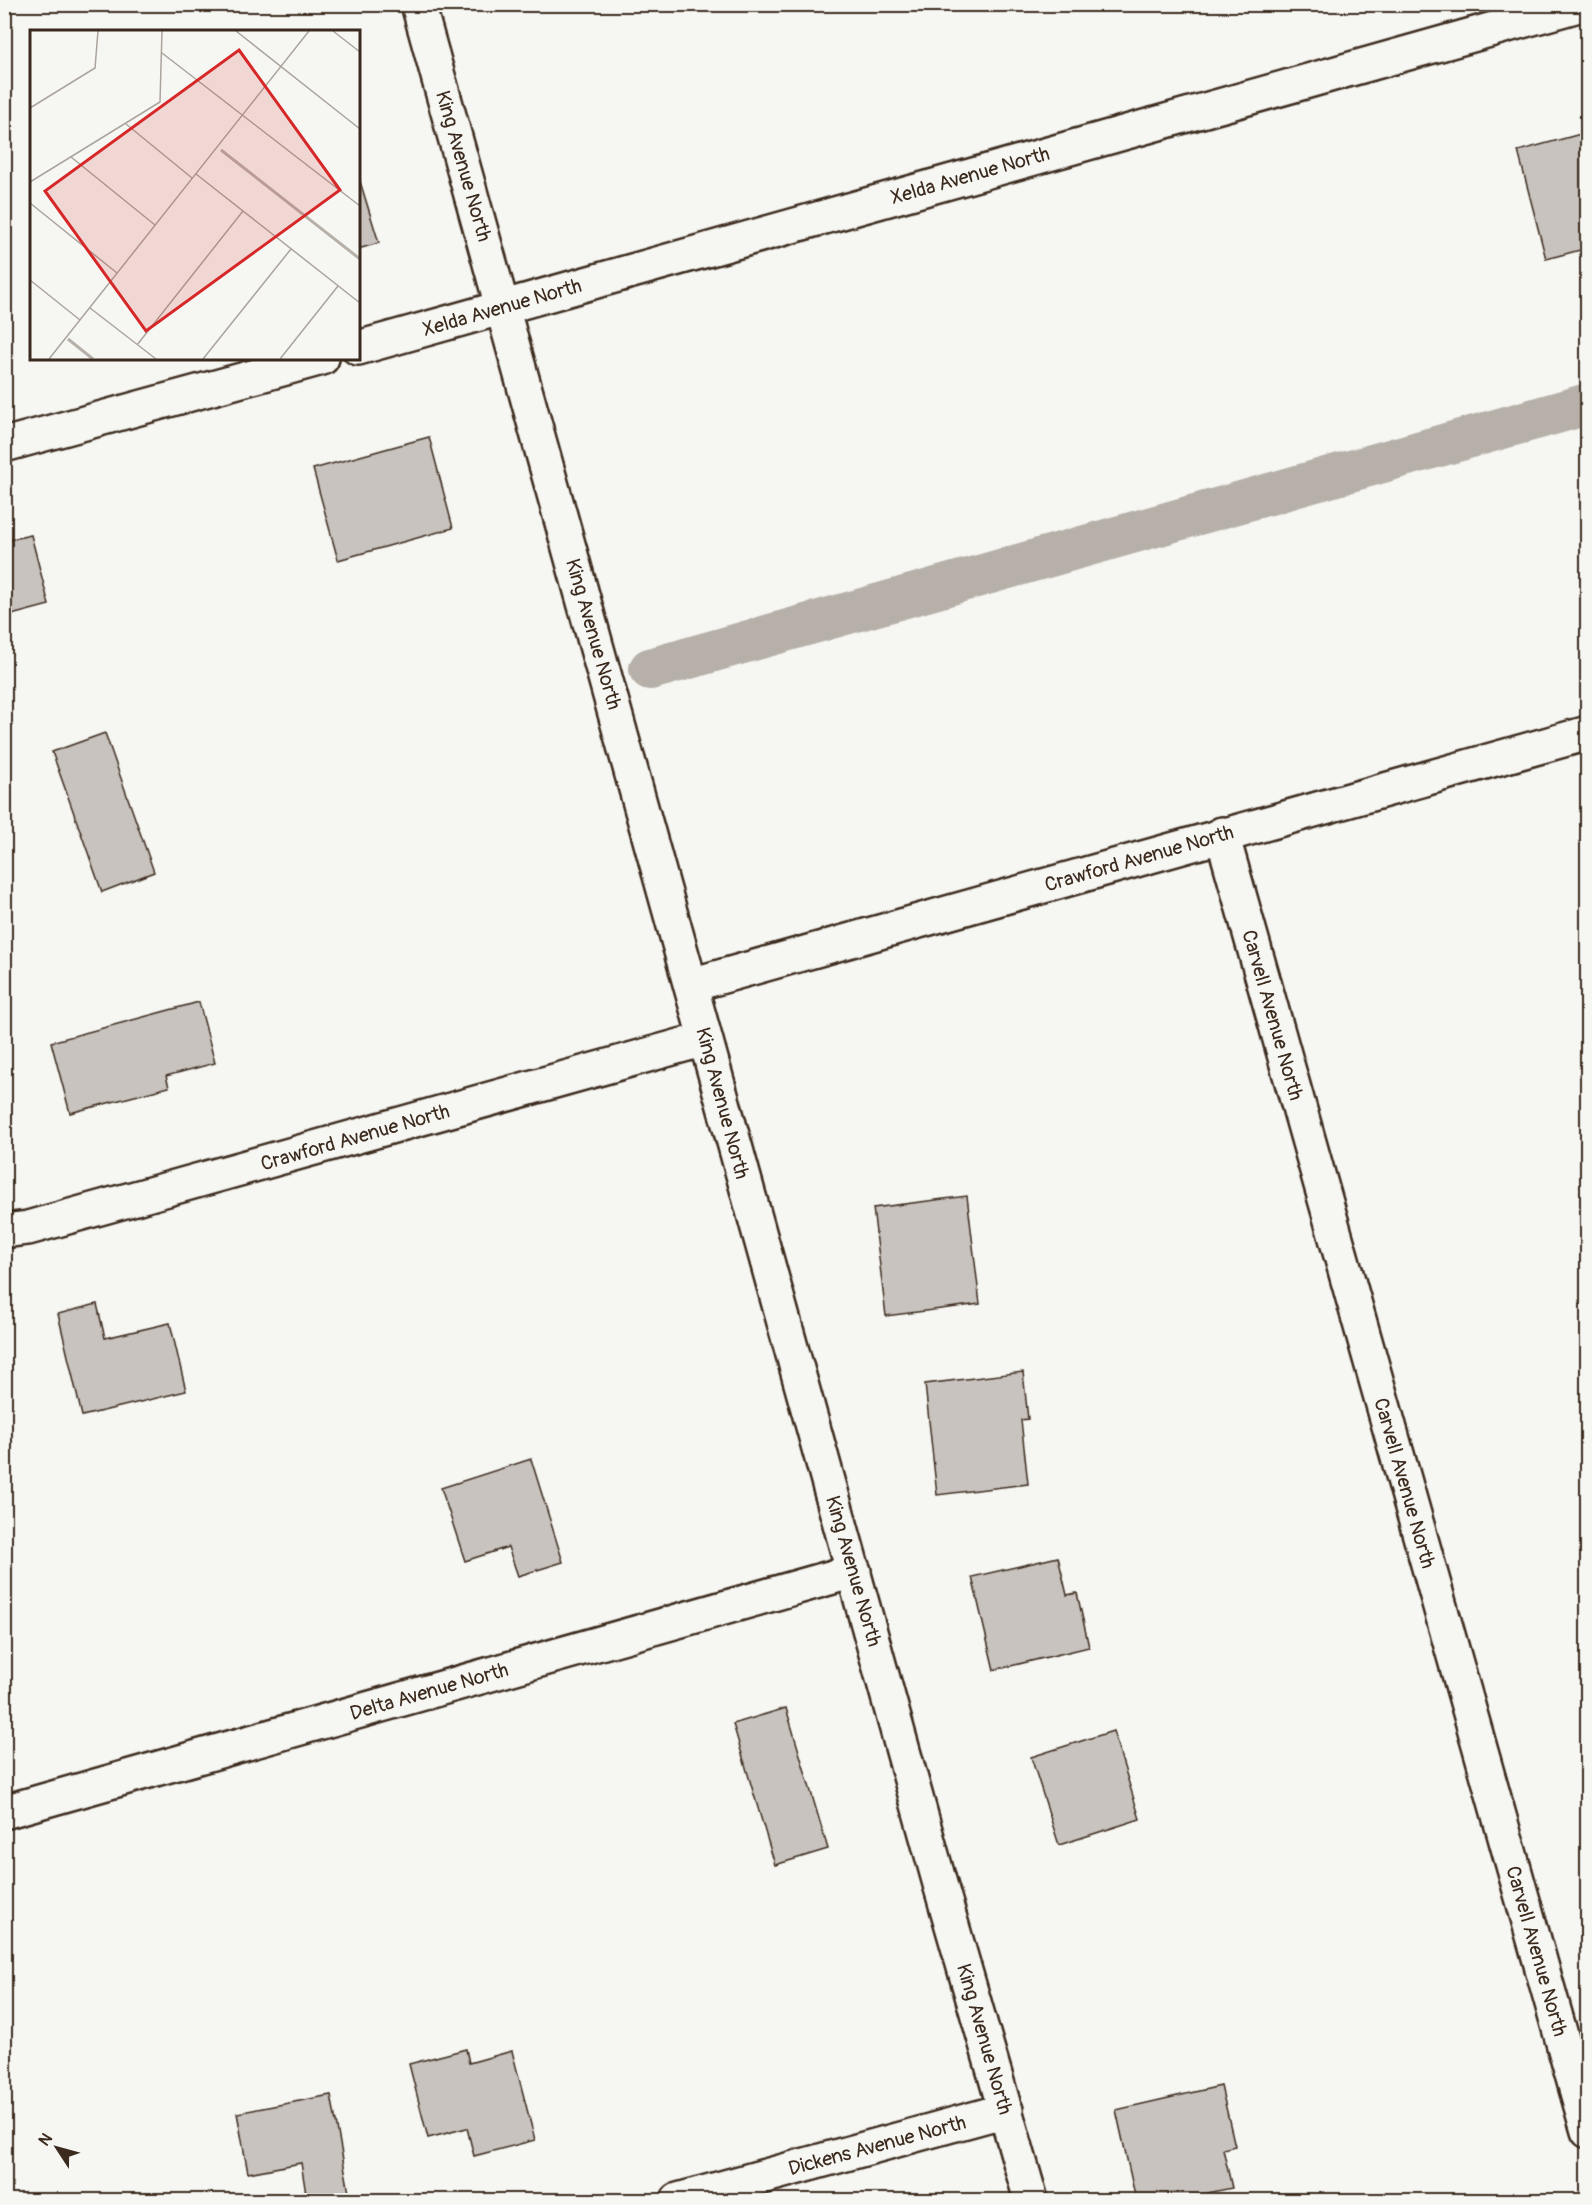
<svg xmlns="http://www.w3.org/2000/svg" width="1592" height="2205" font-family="Pangolin,sans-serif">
<rect width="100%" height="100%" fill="#f6f6f2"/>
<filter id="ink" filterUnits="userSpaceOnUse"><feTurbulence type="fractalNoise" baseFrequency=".0167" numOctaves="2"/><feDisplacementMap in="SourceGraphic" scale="12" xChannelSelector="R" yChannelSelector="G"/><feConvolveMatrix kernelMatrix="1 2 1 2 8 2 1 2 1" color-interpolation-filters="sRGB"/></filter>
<g filter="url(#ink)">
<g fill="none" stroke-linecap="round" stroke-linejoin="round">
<polyline stroke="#b6b0a9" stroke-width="42" points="650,669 1588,404"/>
</g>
<g fill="#c8c3be" stroke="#3b2a1e" stroke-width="1.5">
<polygon points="1588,132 1588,248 1546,259 1518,151"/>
<polygon points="358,175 379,243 358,249"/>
<polygon points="429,437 453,528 338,560 313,469"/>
<polygon points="31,535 49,605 4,617 4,541"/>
<polygon points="105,733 154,872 102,892 52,752"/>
<polygon points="199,1002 215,1063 166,1076 169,1087 70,1113 51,1042"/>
<polygon points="967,1196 980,1304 886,1316 873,1208"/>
<polygon points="97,1304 105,1338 170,1323 186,1391 82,1416 58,1314"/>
<polygon points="1023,1372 1028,1419 1021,1420 1028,1484 937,1495 925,1384"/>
<polygon points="531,1459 563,1562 518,1576 508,1547 465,1561 441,1488"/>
<polygon points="1058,1557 1067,1595 1077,1593 1089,1647 994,1670 972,1577"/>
<polygon points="786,1708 828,1849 775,1865 733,1724"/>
<polygon points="1113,1731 1140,1819 1059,1845 1031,1757"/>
<polygon points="466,2049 469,2063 512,2051 535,2140 474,2156 467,2128 428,2138 409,2064"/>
<polygon points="1221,2086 1235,2146 1223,2149 1232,2188 1174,2200 1136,2200 1116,2110"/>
<polygon points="331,2095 349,2192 307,2200 301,2163 248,2173 237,2113"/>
</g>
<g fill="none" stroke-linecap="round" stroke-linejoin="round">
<g stroke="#3b2a1e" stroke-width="38">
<g id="street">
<polyline points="418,4 940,1884 1031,2200"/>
<polyline points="358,348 1582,4"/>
<polyline points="4,445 322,358"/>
<polyline points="1222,834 1588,2131"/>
<polyline points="691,985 1588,733"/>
<polyline points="4,1231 28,1228 705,1039"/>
<polyline points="4,1812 854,1571"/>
<polyline points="678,2200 1006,2110"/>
</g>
</g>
<use href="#street" stroke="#f6f6f2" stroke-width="33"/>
</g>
</g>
<g text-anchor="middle" stroke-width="5" stroke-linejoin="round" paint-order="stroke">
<g font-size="20" fill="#3b2a1e" stroke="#f6f6f2">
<text transform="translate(464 166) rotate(74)" y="7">King Avenue North</text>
<text transform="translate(970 175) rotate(-16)" y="7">Xelda Avenue North</text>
<text transform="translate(502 307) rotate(-16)" y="7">Xelda Avenue North</text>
<text transform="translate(594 634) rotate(74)" y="7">King Avenue North</text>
<text transform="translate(1139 858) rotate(-16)" y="7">Crawford Avenue North</text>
<text transform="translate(1273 1015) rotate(74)" y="7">Carvell Avenue North</text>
<text transform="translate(723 1103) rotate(75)" y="7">King Avenue North</text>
<text transform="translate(355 1137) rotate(-16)" y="7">Crawford Avenue North</text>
<text transform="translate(1405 1483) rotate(74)" y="7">Carvell Avenue North</text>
<text transform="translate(854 1571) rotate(74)" y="7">King Avenue North</text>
<text transform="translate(429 1691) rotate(-16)" y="7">Delta Avenue North</text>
<text transform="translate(1537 1951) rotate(74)" y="7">Carvell Avenue North</text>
<text transform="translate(985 2039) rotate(74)" y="7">King Avenue North</text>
<text transform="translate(877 2145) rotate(-15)" y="7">Dickens Avenue North</text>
</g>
</g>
<g transform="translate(30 30)">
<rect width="330" height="330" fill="#f6f6f2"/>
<path fill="none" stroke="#b6b0a9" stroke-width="3" d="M191,120L330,229M38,309L63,329"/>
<path fill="none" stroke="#aba49d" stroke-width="1.5" d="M206,1L330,99M303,1L330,22M132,23L330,176M0,78L65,38L68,1M96,94L162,148M41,127L125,195M166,144L330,273M0,152L130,72L132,1M0,173L87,243M0,250L50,290M60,278L126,329M107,315L213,181M19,329L279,1M173,329L261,219M250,329L308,256"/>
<path fill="#d62828" fill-opacity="0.15" stroke="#d62828" stroke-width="3" d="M209,20L310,160L116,301L15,161Z"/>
<rect width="330" height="330" fill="none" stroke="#3b2a1e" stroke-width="3"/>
</g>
<rect width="1592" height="2205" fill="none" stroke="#f6f6f2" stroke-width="24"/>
<rect x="12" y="12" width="1568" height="2181" fill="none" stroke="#3b2a1e" stroke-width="2" filter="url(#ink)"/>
<g transform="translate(57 2148) rotate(306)" stroke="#f6f6f2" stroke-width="4.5" paint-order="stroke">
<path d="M0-4.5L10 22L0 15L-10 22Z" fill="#3b2a1e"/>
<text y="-9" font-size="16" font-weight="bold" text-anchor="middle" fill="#3b2a1e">N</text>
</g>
</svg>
